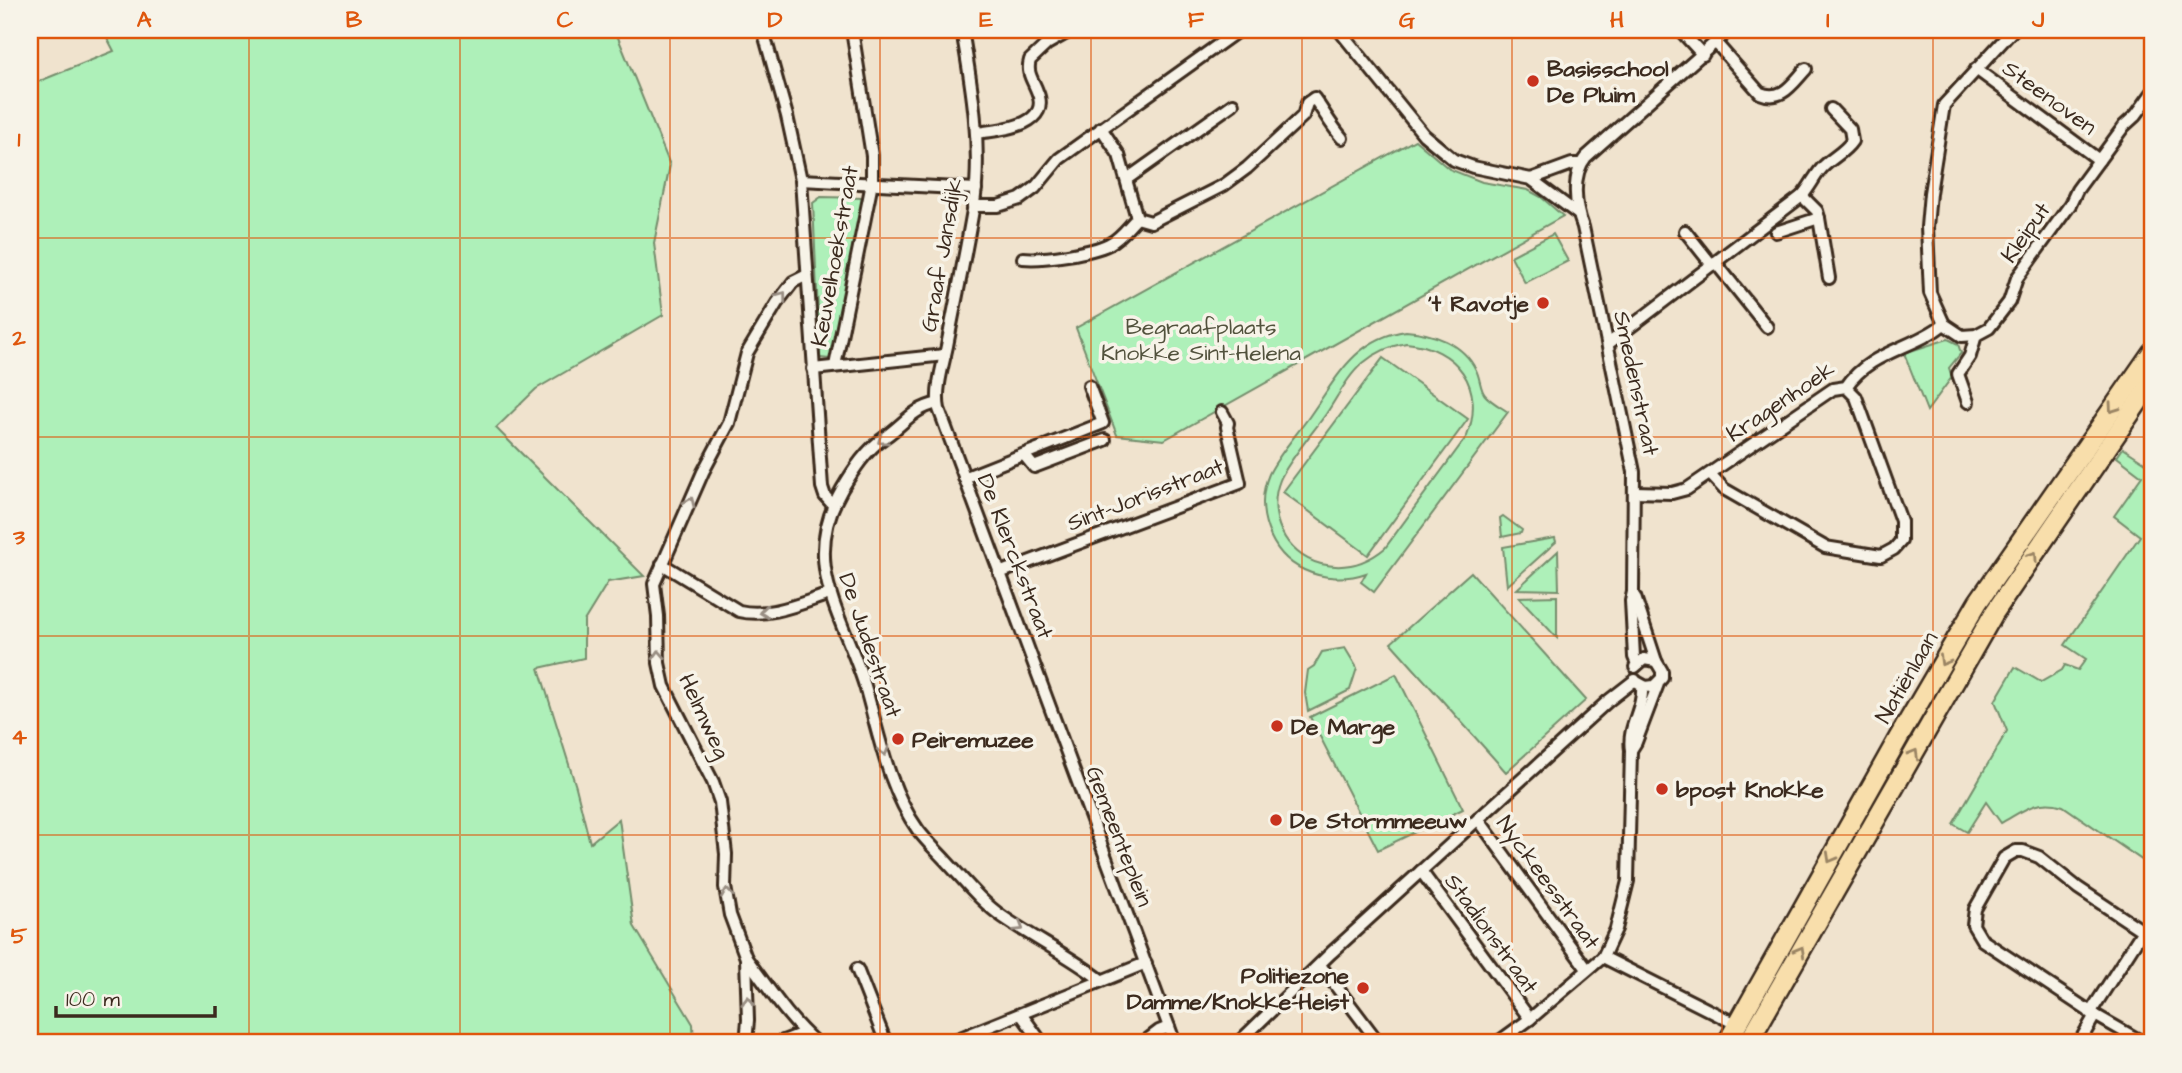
<svg xmlns="http://www.w3.org/2000/svg" width="2182" height="1073" font-family="'Architects Daughter',sans-serif">
<rect width="100%" height="100%" fill="#f0e3ce"/>
<filter id="ink" filterUnits="userSpaceOnUse"><feTurbulence type="fractalNoise" baseFrequency=".0143" numOctaves="2"/><feDisplacementMap in="SourceGraphic" scale="14" xChannelSelector="R" yChannelSelector="G"/><feConvolveMatrix kernelMatrix="1 2 1 2 8 2 1 2 1" color-interpolation-filters="sRGB"/></filter>
<g filter="url(#ink)">
<g fill="#aef0b9" stroke="#748d6c" stroke-width="2" fill-rule="evenodd">
<polygon points="103,30 615,30 670,165 654,243 663,315 536,389 496,428 644,576 608,582 584,621 584,658 539,668 576,787 590,843 619,819 634,926 693,1024 694,1043 30,1043 30,85 114,51"/>
<polygon points="1415,140 1449,169 1482,182 1528,190 1541,197 1563,216 1164,440 1117,435 1076,328"/>
<polygon points="821,197 865,198 836,346 830,359 820,358 813,203"/>
<polygon points="1553,234 1568,261 1525,283 1511,256"/>
<path d="M1406,331C1433,333 1463,343 1476,370C1480,377 1480,389 1485,395C1491,402 1501,407 1508,412L1374,592L1361,582L1366,573C1347,580 1323,579 1304,570C1269,554 1254,509 1269,474C1278,455 1297,434 1309,417C1336,379 1355,338 1406,331ZM1406,343C1457,347 1486,387 1467,436L1385,548C1367,563 1346,570 1321,564C1285,555 1266,515 1280,480C1287,463 1314,431 1326,414C1337,398 1348,375 1363,363C1376,352 1390,346 1406,343Z"/>
<polygon points="1948,339 1958,344 1961,353 1949,368 1952,377 1927,411 1904,353"/>
<polygon points="1383,358 1468,419 1368,555 1283,492"/>
<path d="M2123,448L2152,467V867L2063,806C2037,798 2023,811 2001,823L1986,802L1967,832L1953,824L2007,731L1995,701L2015,667L2041,682L2062,670L2065,665L2078,670L2086,659L2065,645L2140,536L2114,516L2142,476L2117,457Z"/>
<polygon points="1503,516 1522,530 1521,533 1502,537 1500,518"/>
<polygon points="1555,538 1556,542 1507,586 1503,547"/>
<polygon points="1558,551 1559,590 1517,589"/>
<polygon points="1471,572 1586,700 1506,772 1391,643"/>
<polygon points="1557,596 1557,638 1519,597"/>
<polygon points="1345,648 1357,668 1350,690 1308,711 1305,693 1308,670 1314,666 1322,652"/>
<polygon points="1396,674 1463,809 1378,850 1310,717"/>
</g>
<g fill="none" stroke-linecap="round" stroke-linejoin="round">
<g stroke="#3b2a1e" stroke-width="16">
<g id="minor">
<polyline points="763,30 787,116 801,180 822,487 825,496 833,505"/>
<path d="M962,30C972,87 982,147 974,204C966,252 956,299 947,346C943,365 935,390 939,409L1175,1043"/>
<polyline points="1339,30 1424,135 1454,160 1473,167 1531,179 1578,214"/>
<polyline points="1680,30 1703,55"/>
<path d="M1716,43L1760,93C1782,102 1792,84 1806,69"/>
<polyline points="1976,69 2099,160"/>
<path d="M1101,128L1119,155L1137,218L1151,222L1224,185L1247,168L1303,116L1307,103L1314,98C1324,112 1331,125 1342,138"/>
<path d="M976,133C997,130 1053,127 1037,91C1033,80 1026,73 1030,60L1047,44L1072,30"/>
<polyline points="1127,179 1233,104"/>
<polyline points="1531,179 1572,164 1580,164"/>
<polyline points="801,180 976,189"/>
<polyline points="1802,196 1817,211 1819,218 1829,278"/>
<polyline points="973,206 998,206 1020,199 1035,188 1059,159 1239,30"/>
<polyline points="1685,231 1712,265"/>
<polyline points="1776,232 1819,218"/>
<path d="M1023,258C1043,260 1091,253 1109,244C1121,238 1128,227 1137,218"/>
<polyline points="1715,262 1767,327"/>
<polyline points="1944,324 1930,293 1927,227 1930,193 1944,105 2013,30"/>
<path d="M1608,344L1802,196C1810,187 1814,177 1822,168C1831,158 1844,153 1852,141L1850,129L1831,109"/>
<polyline points="835,366 872,183 872,156 852,30"/>
<polyline points="813,369 945,355"/>
<polyline points="1968,402 1958,374 1970,356 1976,335"/>
<path d="M938,403C912,409 906,422 885,437C866,450 854,469 842,489C799,563 843,615 865,686C879,734 888,788 918,830C926,841 937,851 946,861C964,880 981,902 1003,917C1035,939 1070,956 1101,980"/>
<polyline points="1025,456 1034,467 1105,440"/>
<polyline points="1710,474 1724,489 1825,547 1881,556 1894,549 1901,541 1901,521 1856,397 1846,387"/>
<polyline points="964,478 1103,423 1089,386"/>
<path d="M1635,492L1672,493L1687,489L1833,389L1846,387C1870,351 1913,349 1944,324L1962,336L1976,335L1989,328L2009,302L2017,278L2070,205L2077,190L2124,126L2136,115L2152,93"/>
<path d="M662,564L739,611C770,618 801,603 830,594"/>
<polyline points="999,573 1240,483 1227,427 1228,423 1222,412"/>
<polyline points="1635,597 1656,661 1662,671 1662,678 1654,686 1646,687 1637,682"/>
<path d="M1637,664L1634,657L1631,601L1633,592L1634,472L1583,227C1575,207 1571,175 1586,157L1729,30"/>
<polyline points="1635,667 1644,659 1656,661"/>
<polyline points="1631,750 1636,742 1658,684"/>
<polyline points="1478,819 1587,969"/>
<polyline points="1421,871 1530,1019"/>
<polyline points="1603,957 1738,1025"/>
<path d="M746,958C768,987 788,1019 816,1043"/>
<polyline points="1320,965 1379,1043"/>
<polyline points="857,969 886,1043"/>
<polyline points="2090,1013 2142,932"/>
<polyline points="1021,1014 1042,1043"/>
<polyline points="2095,1015 2144,1043"/>
<polyline points="1754,1034 1770,1043"/>
<polyline points="746,1043 748,1020 746,958 730,915 725,887 726,854 720,802 713,782 664,686 659,663 658,616 654,584 703,472 729,423 747,353 777,303 793,282 807,275"/>
<polyline points="778,1043 804,1033"/>
<polyline points="948,1043 1146,963"/>
<polyline points="1143,1043 1159,1031 1169,1027"/>
<polyline points="1238,1043 1331,953 1608,701 1635,680"/>
<path d="M1497,1043L1530,1019L1603,957L1616,929L1628,881L1631,750C1627,726 1644,709 1642,686"/>
<polyline points="2079,1043 2095,1015 1982,940 1973,925 1975,909 2004,858 2016,851 2023,851 2039,857 2078,888 2152,937"/>
</g>
</g>
<g stroke="#3b2a1e" stroke-width="23">
<g id="primary">
<polyline points="1727,1043 1899,737 1978,602 2152,352"/>
<polyline points="1748,1043 1994,613 2152,382"/>
</g>
</g>
<use href="#minor" stroke="#f7f3e8" stroke-width="10"/>
<use href="#primary" stroke="#f8deab" stroke-width="18"/>
</g>
<defs><path id="oneway-chevron" d="M-2-3.5L2.5 0L-2 3.5" fill="none" stroke-width="1.6" stroke-linecap="round" stroke-linejoin="round" transform="scale(1.75)"/></defs>
<g stroke="#998e83">
<use href="#oneway-chevron" transform="translate(782 296) rotate(-53)"/>
<use href="#oneway-chevron" transform="translate(882 440) rotate(143)"/>
<use href="#oneway-chevron" transform="translate(690 502) rotate(-66)"/>
<use href="#oneway-chevron" transform="translate(764 612) rotate(174)"/>
<use href="#oneway-chevron" transform="translate(659 655) rotate(-93)"/>
<use href="#oneway-chevron" transform="translate(884 751) rotate(74)"/>
<use href="#oneway-chevron" transform="translate(727 893) rotate(-97)"/>
<use href="#oneway-chevron" transform="translate(1019 927) rotate(32)"/>
<use href="#oneway-chevron" transform="translate(748 1001) rotate(-91)"/>
</g>
<g stroke="#9a8464">
<use href="#oneway-chevron" transform="translate(2113 408) rotate(125)"/>
<use href="#oneway-chevron" transform="translate(2033 556) rotate(-56)"/>
<use href="#oneway-chevron" transform="translate(1944 661) rotate(120)"/>
<use href="#oneway-chevron" transform="translate(1914 754) rotate(-60)"/>
<use href="#oneway-chevron" transform="translate(1831 858) rotate(119)"/>
<use href="#oneway-chevron" transform="translate(1800 951) rotate(-61)"/>
</g>
</g>
<path fill="none" stroke="#df570d" stroke-width="2" stroke-opacity="0.55" d="M249,30V1043M460,30V1043M670,30V1043M880,30V1043M1091,30V1043M1302,30V1043M1512,30V1043M1722,30V1043M1933,30V1043M30,238H2152M30,437H2152M30,636H2152M30,835H2152"/>
<g fill="#c8321e" stroke="#f7f3e8" stroke-width="2.5">
<circle cx="1533" cy="81" r="7"/>
<circle cx="1543" cy="303" r="7"/>
<circle cx="1277" cy="726" r="7"/>
<circle cx="898" cy="739" r="7"/>
<circle cx="1662" cy="789" r="7"/>
<circle cx="1276" cy="820" r="7"/>
<circle cx="1363" cy="988" r="7"/>
</g>
<g text-anchor="middle" stroke-width="7" stroke-linejoin="round" paint-order="stroke">
<g font-size="23" font-weight="bold" fill="#3b2a1e" stroke="#f7f3e8" text-anchor="start">
<text x="1547" y="76">Basisschool<tspan x="1547" dy="26">De Pluim</tspan></text>
<text x="1529" y="311" text-anchor="end">'t Ravotje</text>
<text x="1291" y="734">De Marge</text>
<text x="912" y="747">Peiremuzee</text>
<text x="1676" y="797">bpost Knokke</text>
<text x="1290" y="828">De Stormmeeuw</text>
<text x="1349" y="983" text-anchor="end">Politiezone<tspan x="1349" dy="26">Damme/Knokke-Heist</tspan></text>
</g>
<g font-size="23" fill="#3b2a1e" stroke="#f7f3e8">
<text transform="translate(2050 97) rotate(36)" y="8">Steenoven</text>
<text transform="translate(2025 232) rotate(-55)" y="8">Kleiput</text>
<text transform="translate(941 255) rotate(-80)" y="8">Graaf Jansdijk</text>
<text transform="translate(834 256) rotate(-80)" y="8">Keuvelhoekstraat</text>
<text transform="translate(1637 383) rotate(78)" y="8">Smedenstraat</text>
<text transform="translate(1780 401) rotate(-34)" y="8">Kragenhoek</text>
<text transform="translate(1145 494) rotate(-21)" y="8">Sint-Jorisstraat</text>
<text transform="translate(1016 556) rotate(69)" y="8">De Klerckstraat</text>
<text transform="translate(871 645) rotate(71)" y="8">De Judestraat</text>
<text transform="translate(1906 677) rotate(-60)" y="8">Natiënlaan</text>
<text transform="translate(705 716) rotate(65)" y="8">Helmweg</text>
<text transform="translate(1120 836) rotate(69)" y="8">Gemeenteplein</text>
<text transform="translate(1549 882) rotate(54)" y="8">Nyckeesstraat</text>
<text transform="translate(1492 933) rotate(54)" y="8">Stadionstraat</text>
</g>
<g font-size="23" fill="#52523d" stroke="#f7f3e8">
<text x="1201" y="334">Begraafplaats<tspan x="1201" dy="26">Knokke Sint-Helena</tspan></text>
</g>
</g>
<rect width="2182" height="1073" fill="none" stroke="#f7f3e8" stroke-width="77"/>
<path d="M56 1006v10h159v-10" fill="none" stroke="#3b2a1e" stroke-width="3.5"/>
<text x="66" y="1006" font-size="21" fill="#3b2a1e" stroke="#f7f3e8" stroke-width="5" paint-order="stroke">100 m</text>
<rect x="38" y="38" width="2106" height="996" fill="none" stroke="#df570d" stroke-width="2.5"/>
<g font-size="23" text-anchor="middle" font-weight="bold" fill="#df570d">
<text x="144" y="27">A</text>
<text x="354" y="27">B</text>
<text x="565" y="27">C</text>
<text x="775" y="27">D</text>
<text x="986" y="27">E</text>
<text x="1196" y="27">F</text>
<text x="1407" y="27">G</text>
<text x="1617" y="27">H</text>
<text x="1828" y="27">I</text>
<text x="2038" y="27">J</text>
<text x="19" y="146">1</text>
<text x="19" y="345">2</text>
<text x="19" y="544">3</text>
<text x="19" y="744">4</text>
<text x="19" y="943">5</text>
</g>
</svg>
